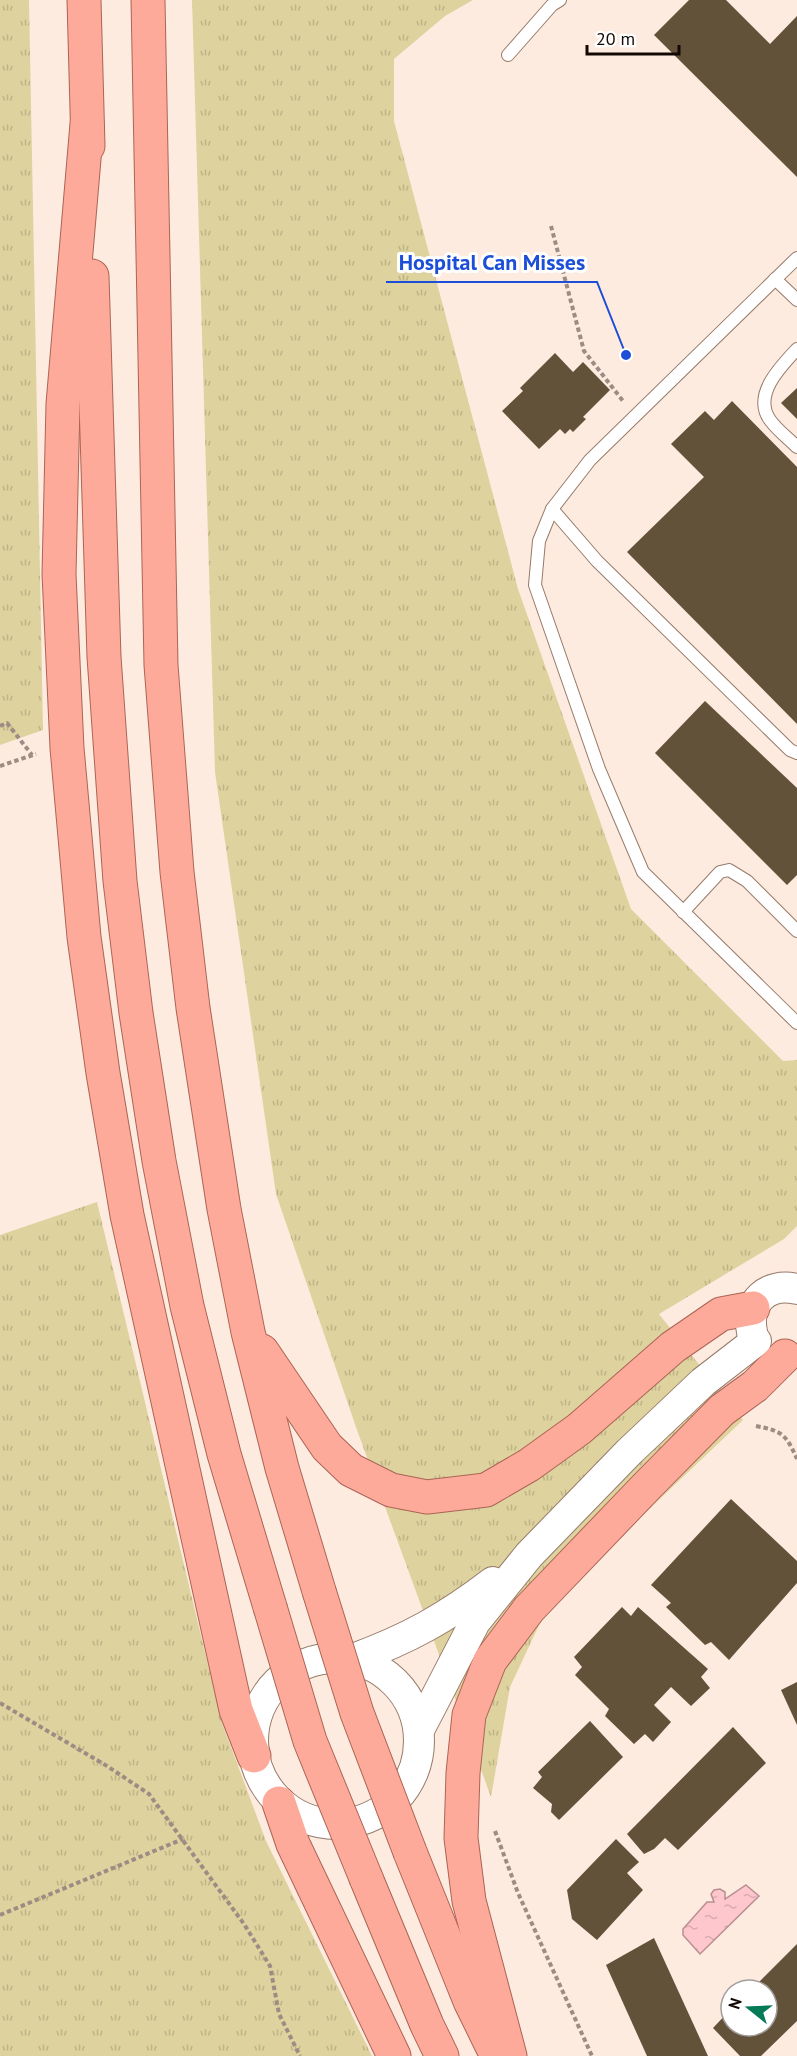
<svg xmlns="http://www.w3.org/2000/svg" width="797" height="2056" font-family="'PT Sans',sans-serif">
<defs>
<pattern id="grass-tufts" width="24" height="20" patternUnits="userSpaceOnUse" patternTransform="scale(1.5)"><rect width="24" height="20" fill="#ded39e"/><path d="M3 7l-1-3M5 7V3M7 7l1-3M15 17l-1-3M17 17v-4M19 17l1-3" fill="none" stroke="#beb486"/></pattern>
<pattern id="water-ripples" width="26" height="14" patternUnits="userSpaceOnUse" patternTransform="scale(1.5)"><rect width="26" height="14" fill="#fec7ce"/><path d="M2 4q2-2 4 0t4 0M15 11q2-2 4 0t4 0" fill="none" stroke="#d9aaaf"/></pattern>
</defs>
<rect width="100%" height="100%" fill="#feebdf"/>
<g fill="url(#grass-tufts)">
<polygon points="0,0 29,0 43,730 0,745"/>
<polygon points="192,0 473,0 445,16 394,59 394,121 518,589 631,909 783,1061 797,1060 797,1226 784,1239 659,1314 743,1420 603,1553 540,1623 510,1687 491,1797 357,1430 276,1194 215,772"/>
<polygon points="97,1202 222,1723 266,1841 372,2056 0,2056 0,1235"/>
</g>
<polygon fill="url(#water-ripples)" stroke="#b88e91" stroke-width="1.5" points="746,1885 759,1896 700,1954 683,1935 683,1929 707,1902 714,1902 711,1894 714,1890 720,1889 725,1892 725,1899"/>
<g fill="#63523a">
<polygon points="689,0 726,0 770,44 797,16 797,177 654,35"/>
<polygon points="555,353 573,372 583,362 610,390 583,417 586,419 573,432 570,429 565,434 560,429 539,449 502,411 523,391 520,388"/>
<polygon points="797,388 797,419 781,403"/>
<polygon points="732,401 797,467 797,724 627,552 704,477 671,444 705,411 714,420"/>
<polygon points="705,701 797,788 797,875 787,885 655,753"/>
<polygon points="731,1499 797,1561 797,1583 729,1660 711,1642 705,1645 666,1607 671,1603 651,1585"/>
<polygon points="622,1607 631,1616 638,1607 708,1669 701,1677 710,1688 691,1706 671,1687 654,1705 671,1722 653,1742 645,1734 634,1744 605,1716 609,1709 575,1675 582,1667 574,1657"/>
<polygon points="797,1682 797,1725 781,1690"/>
<polygon points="590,1721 623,1757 559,1820 551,1812 552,1804 533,1788 542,1777 538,1772"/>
<polygon points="733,1727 766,1763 678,1850 665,1838 654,1849 644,1854 627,1834"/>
<polygon points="616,1839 639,1862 627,1873 643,1890 597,1940 572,1919 567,1890"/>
<polygon points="654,1938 708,2056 647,2056 606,1965"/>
<polygon points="797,1944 797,2021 761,2056 740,2056 713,2028 731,2009 731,2026 767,2026 767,1990 751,1990"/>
</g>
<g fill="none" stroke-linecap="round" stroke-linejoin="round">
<g stroke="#977b6a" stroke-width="14">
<g id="service">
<polyline points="508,55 552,5 560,0"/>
<polyline points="797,258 590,460 552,509 539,541 535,585 599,769 643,872 797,1023"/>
<polyline points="775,279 797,300"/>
<path d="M797,349C781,366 752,395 770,420C777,430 788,438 797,447"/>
<polyline points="552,509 597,561 790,750 797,753"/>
<polyline points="683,912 720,872 729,870 747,881 797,931"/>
</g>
</g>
<g stroke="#977b6a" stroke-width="32">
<g id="tertiary">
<path d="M752,1332C746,1302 767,1282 797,1289"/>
<circle cx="336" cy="1741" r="83"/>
<path d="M353,1659C408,1639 446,1618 493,1582"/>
<polyline points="419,1730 475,1622 529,1555 629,1452 703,1382 756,1341"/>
</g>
</g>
<g stroke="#ab6455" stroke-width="35">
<g id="trunk">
<polyline points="84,0 88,146"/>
<polyline points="148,0 161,665 177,872 193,1008 224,1209 248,1332 282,1468 319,1591"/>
<polyline points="87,124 63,404 59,574 67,748 84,937 103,1073 127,1215 236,1710 254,1756"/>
<polyline points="92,276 104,657 120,881 136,1013 159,1161 187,1306 224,1454 270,1607"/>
<polyline points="262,1351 327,1447 351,1470 391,1490 427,1497 486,1490 529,1465 579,1429 673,1347 721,1314 753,1308"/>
<polyline points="279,1803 293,1844 394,2056"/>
<polyline points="410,1852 470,2001 492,2046"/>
<polyline points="366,1878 427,2025 442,2056"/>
<polyline points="510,2056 469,1901 461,1838 463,1773 469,1715 490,1661 529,1609 646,1487 722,1410 755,1386 785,1356"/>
</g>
</g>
<g stroke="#9c8d84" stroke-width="4" stroke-dasharray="4.5 3" stroke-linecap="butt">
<polyline points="551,226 584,351 623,401"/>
<polyline points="0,726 7,723 32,755"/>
<polyline points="0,766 36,754"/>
<path d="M756,1426C782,1431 786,1434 797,1459"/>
<polyline points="0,1703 107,1766 149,1794 244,1924 270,1966 279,2014 300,2056"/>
<polyline points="495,1831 518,1893 592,2056"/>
<polyline points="0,1915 183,1839"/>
</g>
<use href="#service" stroke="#fff" stroke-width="12"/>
<use href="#tertiary" stroke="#fff" stroke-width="30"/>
<use href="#trunk" stroke="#feaa9a" stroke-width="33"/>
<g stroke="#ab6455" stroke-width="35" stroke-linecap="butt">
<g id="trunk-bridge">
<polyline points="319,1591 357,1713 410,1852"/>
<polyline points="270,1607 310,1741 366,1878"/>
</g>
</g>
<use href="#trunk-bridge" stroke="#feaa9a" stroke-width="33"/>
</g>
<path fill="none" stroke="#1d4ed8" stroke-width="2" d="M626 355L597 282H386"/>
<circle fill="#1d4ed8" stroke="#fff" stroke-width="2" cx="626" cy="355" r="6"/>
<g font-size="22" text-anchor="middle" font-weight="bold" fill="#1d4ed8" stroke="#fff" stroke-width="6" stroke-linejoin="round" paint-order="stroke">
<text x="492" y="270">Hospital Can Misses</text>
</g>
<g transform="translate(749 2008) rotate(288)"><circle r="28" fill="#ffffff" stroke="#a19d9b" stroke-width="1.5"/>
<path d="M0-4.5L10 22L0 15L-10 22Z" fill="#057a56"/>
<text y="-9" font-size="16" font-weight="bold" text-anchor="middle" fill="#130904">N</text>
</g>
<path d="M587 45v9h92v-9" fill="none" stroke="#130904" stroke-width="3"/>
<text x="596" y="45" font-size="18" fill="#130904" stroke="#ffffff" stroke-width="4.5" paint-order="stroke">20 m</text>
</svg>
